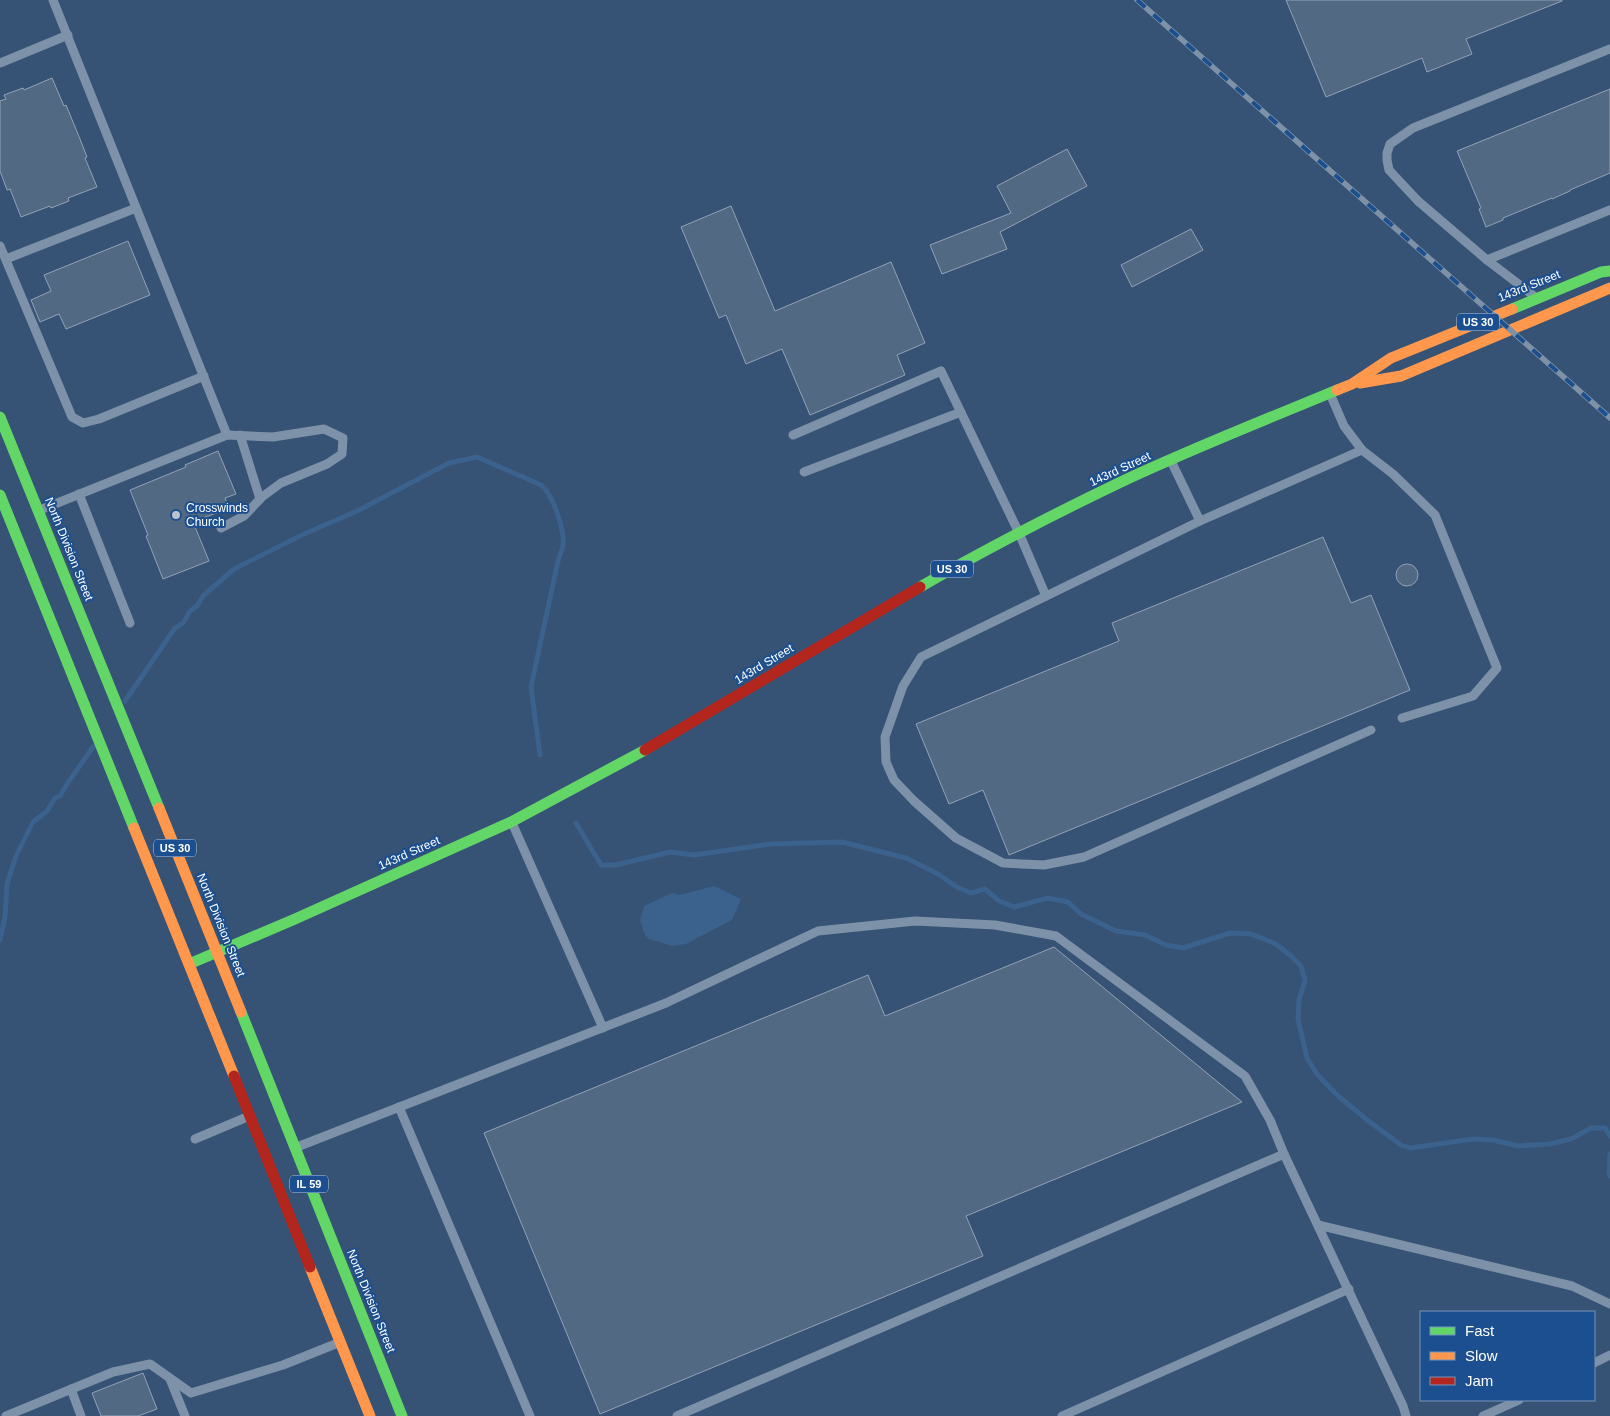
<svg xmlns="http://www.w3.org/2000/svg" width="1610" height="1416" font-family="Helvetica,sans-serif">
<rect width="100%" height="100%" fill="#365274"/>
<polygon fill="#3b618d" points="714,886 741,899 732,920 686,944 672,946 649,939 645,935 640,920 644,906 672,893 679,895"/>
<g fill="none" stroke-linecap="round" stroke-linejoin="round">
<g stroke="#3b618d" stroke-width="5">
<path d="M125,701L175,628L183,623L190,611L197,606L203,596L234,569L302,535L357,511L449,463L477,457L541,485C553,494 565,531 563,546C562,551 559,557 558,561L531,687L540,755"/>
<polyline points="576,823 601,865 616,865 670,852 694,855 770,844 842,842 906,858 938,874 957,887 971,893 985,889 999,901 1014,907 1048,898 1068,902 1081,914 1116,931 1145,935 1166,945 1183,948 1230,933 1251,934 1276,944 1291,956 1301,966 1305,981 1299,1000 1298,1019 1307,1058 1317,1074 1337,1095 1371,1123 1401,1145 1410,1148 1473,1139 1493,1140 1518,1146 1550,1144 1571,1139 1591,1128 1605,1128 1610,1136"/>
<polyline points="0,940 5,917 7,884 16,856 33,822 47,811 55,798 60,796 67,784 93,747"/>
<polyline points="1610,1154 1609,1173 1610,1176"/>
</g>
</g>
<g fill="#526984" stroke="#92a2b6">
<polygon points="1286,0 1562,0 1562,1 1466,39 1472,54 1427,72 1422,58 1326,97"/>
<polygon points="52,78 64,106 66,105 80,139 87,157 85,158 97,187 68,198 69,201 51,208 50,206 21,217 10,189 7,190 0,171 0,101 6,99 4,95 23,88 24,90"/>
<polygon points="1610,89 1610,173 1570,190 1570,191 1552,199 1552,198 1503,218 1503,220 1486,227 1479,209 1481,208 1457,151"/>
<polygon points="1067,149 1087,186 1000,232 1007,249 942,274 930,245 1011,213 997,186"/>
<polygon points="731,206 775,311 891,262 925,343 897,355 905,375 810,415 782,349 746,364 726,315 719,318 681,227"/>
<polygon points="1191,229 1203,250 1132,287 1121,265"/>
<polygon points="128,241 150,295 66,329 59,314 40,322 31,300 51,291 44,275"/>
<polygon points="218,451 236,494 225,498 229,508 193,522 209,561 163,579 146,536 148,535 130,490 186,467 185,465"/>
<polygon points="1323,537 1351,603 1371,595 1410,690 1009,855 983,790 949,804 916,724 1119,641 1112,623"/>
<circle cx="1407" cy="575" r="11"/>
<polygon points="1054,947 1242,1102 966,1216 983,1256 600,1414 484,1133 868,975 885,1016"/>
<polygon points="143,1373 157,1409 138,1416 101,1416 92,1393"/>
</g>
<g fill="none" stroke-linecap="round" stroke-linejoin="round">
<g stroke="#7d92a8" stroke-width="9">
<polyline points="0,63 68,35"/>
<polyline points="0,246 72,417 83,423 99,419 204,376"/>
<polyline points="6,259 136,208"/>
<polyline points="1487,260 1610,210"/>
<polyline points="1534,296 1487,260 1418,201 1389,170 1387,160 1387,153 1390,144 1413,128 1610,49"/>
<polyline points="1331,396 1344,426 1362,450 1393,474 1435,515 1497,668 1473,696 1402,718"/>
<polyline points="240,435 260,499"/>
<polyline points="793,435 941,371 1019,533 1046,596"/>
<polyline points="1172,463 1200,521 1362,450"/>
<polyline points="804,472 961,412"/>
<polyline points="79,494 130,623"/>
<polyline points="40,510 227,435 53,0"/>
<polyline points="1200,521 921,657 903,686 885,737 886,762 894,780 914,801 956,838 1003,863 1044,865 1084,857 1371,730"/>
<polyline points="221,528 244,516 262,497 281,483 327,464 342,454 343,438 324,429 273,437 227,435"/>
<polyline points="513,825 603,1028"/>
<polyline points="399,1107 530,1416"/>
<polyline points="195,1139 247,1117"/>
<polyline points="297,1147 666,1003 818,931 915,921 995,925 1056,936 1245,1076 1270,1120 1284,1154 1403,1406 1406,1416"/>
<polyline points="1318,1225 1572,1286 1610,1304"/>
<polyline points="1594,1363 1610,1355"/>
<polyline points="170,1379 185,1416"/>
<polyline points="71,1389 81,1416"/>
<polyline points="6,1416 113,1372 150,1364 191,1393 283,1365 338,1343"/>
<polyline points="677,1416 1284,1154"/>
<polyline points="1062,1416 1349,1289"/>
<polyline points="1483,1416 1519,1400"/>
</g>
<g stroke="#63d668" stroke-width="11">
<polyline points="1512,309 1601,272 1610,271"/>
<polyline points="0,417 159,808"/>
<polyline points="0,495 134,828"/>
<path d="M920,587C986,549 1054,514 1123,481C1193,448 1265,420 1337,390"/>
<polyline points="189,964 295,919 511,822 645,750"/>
<polyline points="241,1012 402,1416"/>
</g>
<g stroke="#ff974d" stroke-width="11">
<polyline points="1360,383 1401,376 1610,288"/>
<polyline points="1337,390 1352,384 1391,358 1512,309"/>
<polyline points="159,808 241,1012"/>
<polyline points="134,828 234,1076"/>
<polyline points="310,1267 370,1416"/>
</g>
<g stroke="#b3261e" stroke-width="11">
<polyline points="645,750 920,587"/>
<polyline points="234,1076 310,1267"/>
</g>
<g stroke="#7e92a7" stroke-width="5.5">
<polyline id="rail" points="1137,0 1610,418"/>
</g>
<use href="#rail" stroke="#1b4f8f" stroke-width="4" stroke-dasharray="11" stroke-linecap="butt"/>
</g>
<circle fill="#b9c2ce" stroke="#1b4f8f" stroke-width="2" cx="176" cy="515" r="5"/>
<g text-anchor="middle" stroke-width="4" stroke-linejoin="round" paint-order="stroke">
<g fill="#1b4f8f" stroke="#bbcadd" stroke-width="1">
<rect x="1457" y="313.5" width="42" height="17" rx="4"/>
<rect x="931" y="560.5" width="42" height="17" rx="4"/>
<rect x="154" y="839.5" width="42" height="17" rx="4"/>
<rect x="290" y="1175.5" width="38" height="17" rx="4"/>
</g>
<g font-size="11" font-weight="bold" fill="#fff">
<text x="1478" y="326">US 30</text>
<text x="952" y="573">US 30</text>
<text x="175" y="852">US 30</text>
<text x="309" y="1188">IL 59</text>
</g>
<g font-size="12" fill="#fff" stroke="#1b4f8f">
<text transform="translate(1529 286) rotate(-22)" y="4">143rd Street</text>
<text transform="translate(1120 469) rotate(-25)" y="4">143rd Street</text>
<text transform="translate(69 549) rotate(68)" y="4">North Division Street</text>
<text transform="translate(764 664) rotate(-31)" y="4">143rd Street</text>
<text transform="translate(409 853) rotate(-24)" y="4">143rd Street</text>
<text transform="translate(221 925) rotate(68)" y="4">North Division Street</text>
<text transform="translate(371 1301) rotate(68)" y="4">North Division Street</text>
</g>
<g font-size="12" fill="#fff" stroke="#1b4f8f" text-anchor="start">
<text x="186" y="512">Crosswinds<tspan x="186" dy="14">Church</tspan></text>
</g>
</g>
<rect x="1420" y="1311" width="175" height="90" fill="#1b4f8f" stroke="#7695bc"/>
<rect x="1430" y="1327" width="25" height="8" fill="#63d668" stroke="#7695bc"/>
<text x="1465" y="1336" font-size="15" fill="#ffffff">Fast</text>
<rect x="1430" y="1352" width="25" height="8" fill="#ff974d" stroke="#7695bc"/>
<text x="1465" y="1361" font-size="15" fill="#ffffff">Slow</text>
<rect x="1430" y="1377" width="25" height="8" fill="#b3261e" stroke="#7695bc"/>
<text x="1465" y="1386" font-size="15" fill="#ffffff">Jam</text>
</svg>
